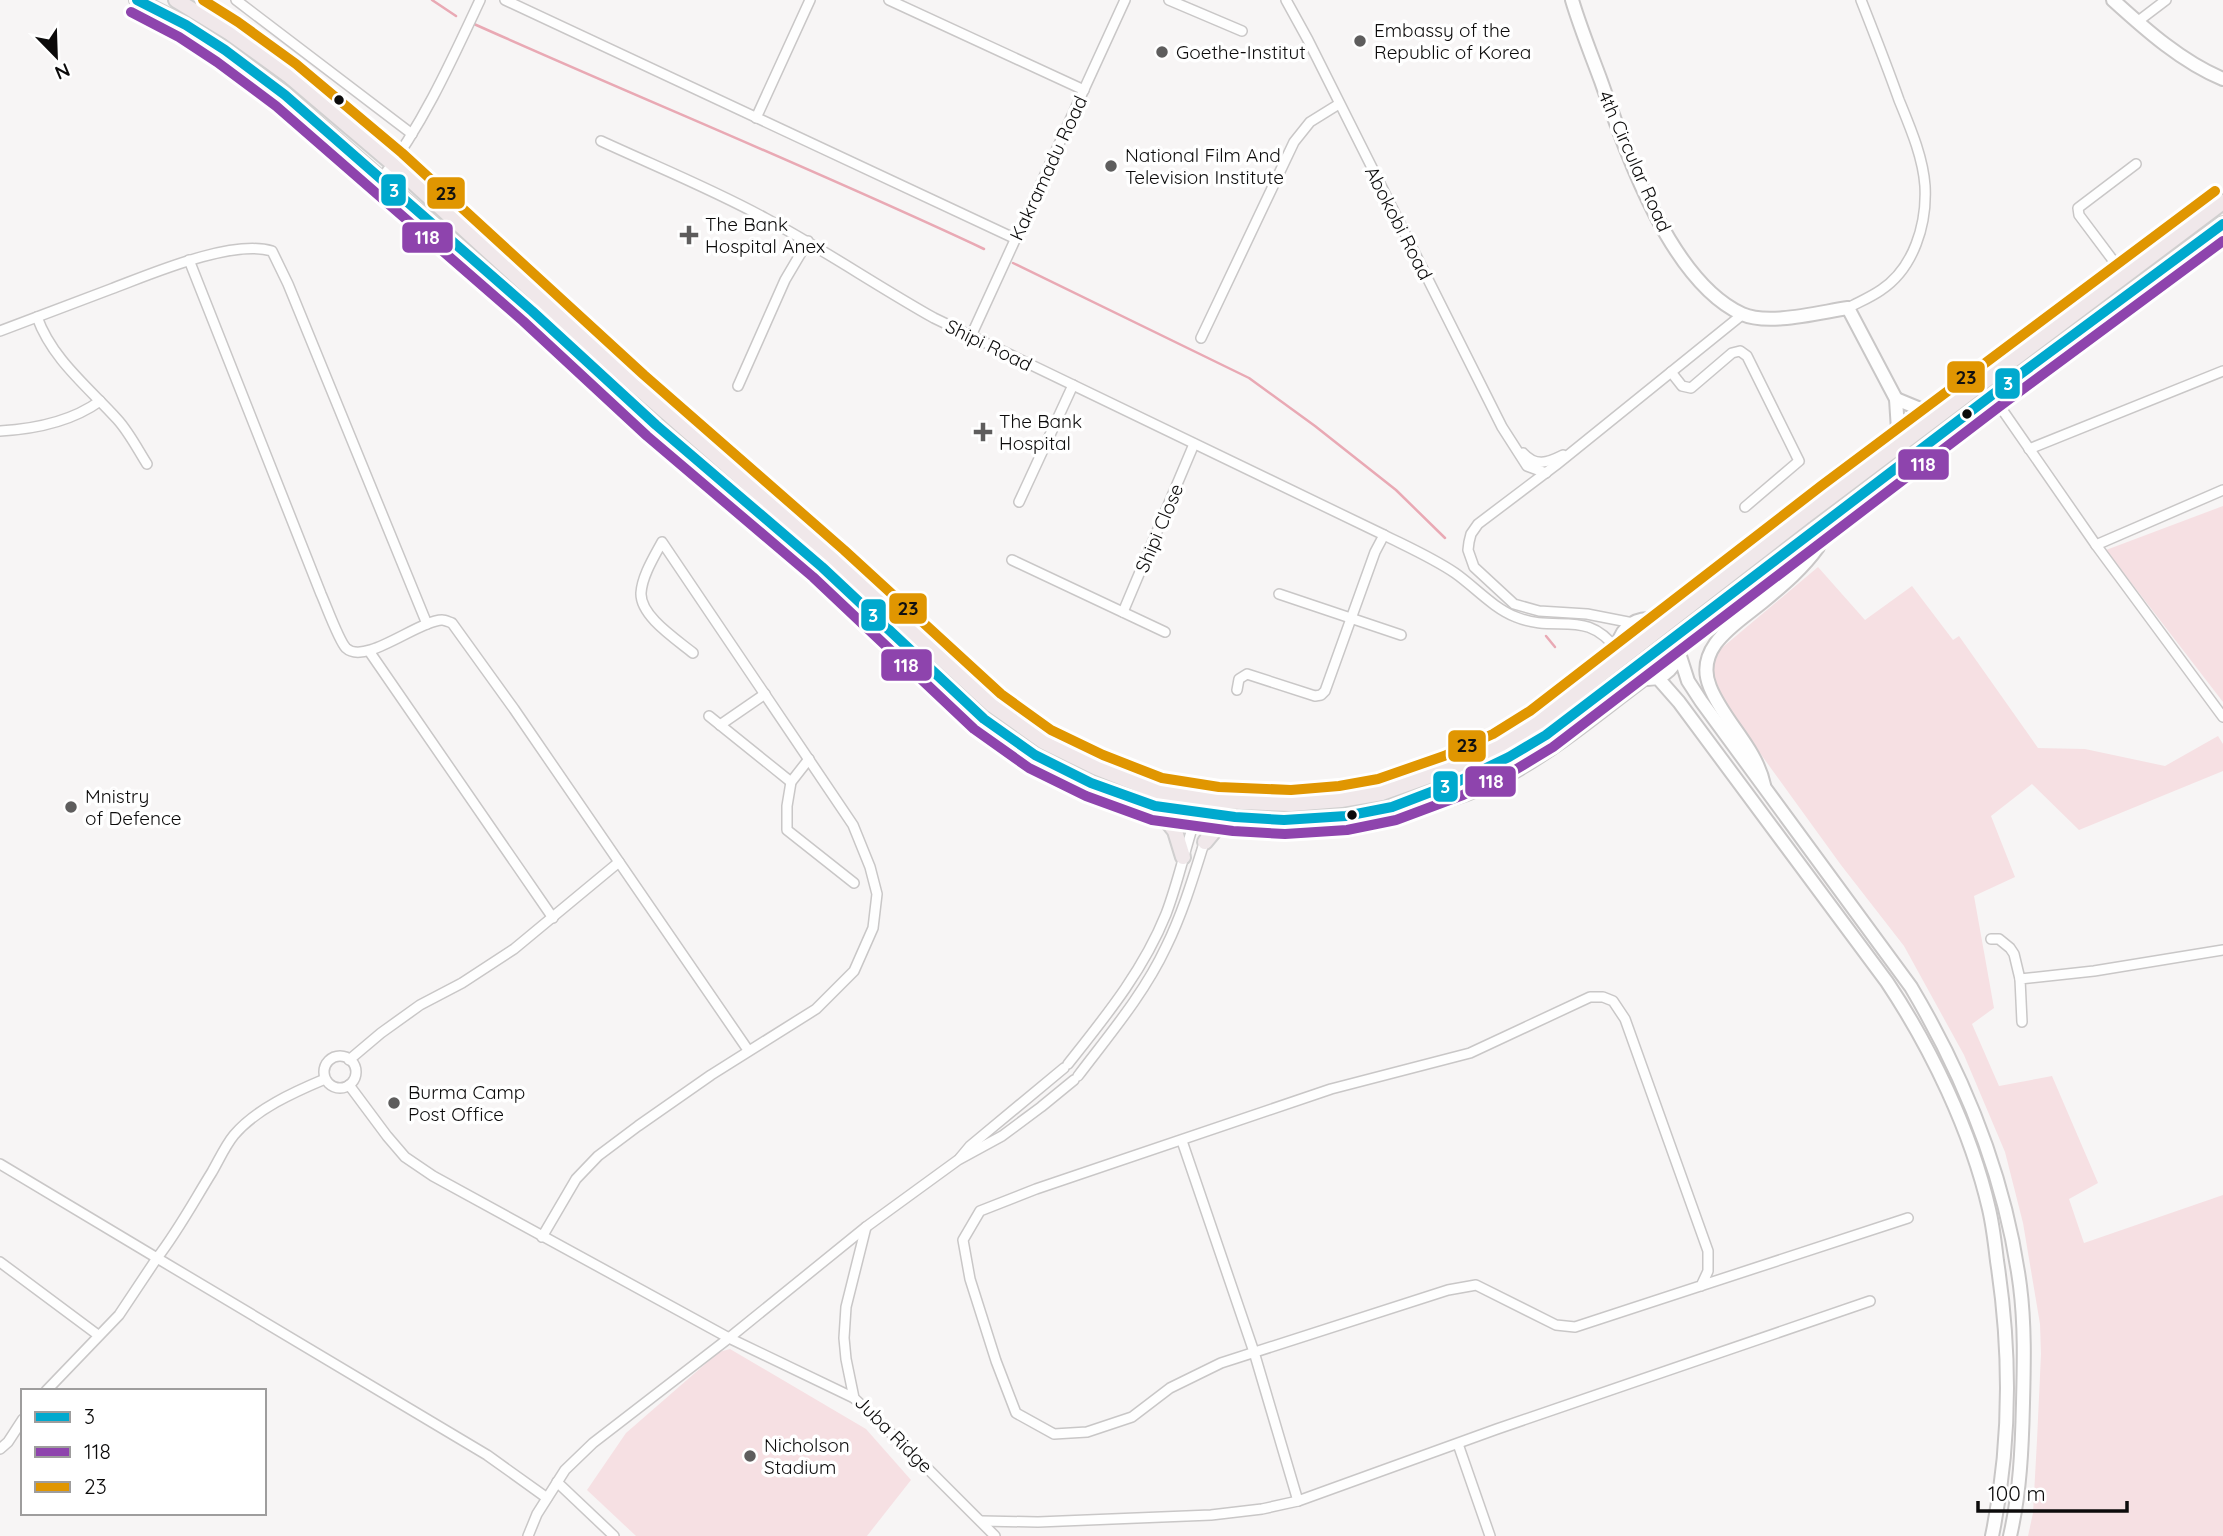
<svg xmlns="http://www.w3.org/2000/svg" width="2223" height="1536" font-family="Quicksand,sans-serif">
<rect width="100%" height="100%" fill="#f7f5f5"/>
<g fill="#f6e0e3">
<polygon points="2223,506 2223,702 2106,550"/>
<polygon points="1818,567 1865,620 1912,586 1953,640 1959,636 2038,748 2085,749 2165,766 2218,736 2223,744 2223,771 2079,830 2032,784 1991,816 2015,877 1974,896 1994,1008 1972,1024 1999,1086 2052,1076 2098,1183 2069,1199 2084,1243 2223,1195 2223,1536 2028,1536 2033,1513 2037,1440 2041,1354 2040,1324 2023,1223 2005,1152 1964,1055 1904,946 1841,865 1715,691 1711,665 1717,652"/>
<polygon points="730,1349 866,1429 911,1480 867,1536 636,1536 587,1490 626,1433 719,1352"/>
</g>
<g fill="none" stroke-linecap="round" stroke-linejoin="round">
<g stroke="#e9a9b4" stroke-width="2.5">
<polyline points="432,0 456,16"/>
<path d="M474,24C644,100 816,170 984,249"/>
<polyline points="1013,263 1249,378 1315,426 1396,490 1445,538"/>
<polyline points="1546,636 1555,647"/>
</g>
<g stroke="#c9c7c7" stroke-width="12">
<g id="street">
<polyline points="236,0 412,134"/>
<polyline points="505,0 1016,239"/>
<polyline points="889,0 1084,90"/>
<polyline points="1169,0 1242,31"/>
<polyline points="1286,0 1308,40 1502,427 1527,466 1546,473"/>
<polyline points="2137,22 2166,0"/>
<polyline points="756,118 810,0"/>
<path d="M601,141C655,166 712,189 765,218C823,249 877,286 934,318L1384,535L1375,552L1325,691L1321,695L1315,696L1247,674L1239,679L1237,690"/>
<path d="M382,178C423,124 451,62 480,0"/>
<path d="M189,260L321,594C326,605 339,641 346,648C365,666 419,620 442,620C445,620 449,622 452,623L514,709L748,1050"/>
<polyline points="2115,263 2079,215 2078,208 2136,164"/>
<polyline points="2115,263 2134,256 2169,233 2181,229"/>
<polyline points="2107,287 2115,263"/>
<path d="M1848,308C1859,302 1871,297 1881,290C1914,268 1927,224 1925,186C1923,157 1910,127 1899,100C1887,66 1874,33 1861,0"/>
<path d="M37,317C52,359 88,387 117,419C129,432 138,450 147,464"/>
<path d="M0,331C37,317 74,303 111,289C151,274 231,239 272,251L288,284L427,624"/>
<polyline points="971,336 1125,0"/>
<polyline points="1201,338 1294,142 1310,122 1339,104"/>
<polyline points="1671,372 1682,386 1691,388 1732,353 1740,351 1747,356 1799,461 1745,507"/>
<polyline points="738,386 785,280 808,241"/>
<polyline points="1992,395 2096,545 2223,717"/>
<path d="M0,431C35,429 71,422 100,401"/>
<polyline points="2029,449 2223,371"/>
<path d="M1523,453C1536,467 1547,463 1563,455"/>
<polyline points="1019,502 1073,385"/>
<path d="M1384,535C1408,547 1433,558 1455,573C1475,587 1493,608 1516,617C1557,634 1586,607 1618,651"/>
<polyline points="2096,545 2223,490"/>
<polyline points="1012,560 1165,632"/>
<polyline points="1279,594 1401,635"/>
<polyline points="1123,612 1194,444"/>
<polyline points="1633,623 1587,614 1539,611 1514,604 1474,567 1468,550 1469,542 1471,534 1478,524 1556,465 1743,314"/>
<polyline points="369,651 553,918"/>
<polyline points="709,716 791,782"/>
<polyline points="720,725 765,694"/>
<polyline points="809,759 791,782 787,806 787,830 854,883"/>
<polyline points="1991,939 1999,939 2010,948 2014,954 2020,979"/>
<polyline points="2022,1022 2020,979 2094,971 2223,950"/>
<circle cx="340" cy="1072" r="16"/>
<polyline points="349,1060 381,1033 420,1005 462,983 514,949 619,862"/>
<path d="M1068,1064C1106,1016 1143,971 1166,914C1179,880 1186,844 1198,810"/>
<path d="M1078,1076C1109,1035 1144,994 1166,947C1188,902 1199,856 1215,809"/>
<polyline points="349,1085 387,1136 405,1157 433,1176 729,1338 854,1398"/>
<polyline points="1182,1141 1254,1352 1298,1501"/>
<polyline points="960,1158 970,1146 1064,1068"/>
<path d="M0,1164L157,1258C178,1231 194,1201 212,1172C219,1160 225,1146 234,1135C256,1109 294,1092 325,1079"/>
<polyline points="866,1227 846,1307 844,1338 846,1359 854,1398 919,1460 995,1536"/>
<path d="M542,1237L576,1179L598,1156L638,1126L711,1075L816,1009L854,971L873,928L877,894L870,867L853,825L662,542C654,557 642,576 641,593C640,616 676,639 693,653"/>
<polyline points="0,1262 98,1335"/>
<polyline points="1701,1286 1708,1271 1708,1251 1625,1019 1613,1001 1603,997 1590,997 1470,1053 1331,1089 1036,1189 980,1211 963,1240 970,1279 996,1361 1016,1413 1054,1434 1087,1432 1132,1417 1170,1388 1221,1363 1448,1290 1476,1285 1556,1325 1575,1327 1908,1218"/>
<polyline points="46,1391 119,1315 157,1258 487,1455 547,1498"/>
<polyline points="1458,1444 1490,1536"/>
<polyline points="0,1449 8,1442 23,1419"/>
<polyline points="557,1482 614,1536"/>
<polyline points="981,1521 1038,1522 1211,1515 1262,1509 1298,1501 1497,1429 1870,1301"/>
<polyline points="528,1536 537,1514 565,1470 593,1443 729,1338 866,1227 958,1160 1002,1136 1041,1107 1074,1080"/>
</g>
</g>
<g stroke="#c9c7c7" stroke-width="16">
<g id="secondary">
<path d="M1572,0C1580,27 1591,54 1601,81C1626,152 1670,281 1742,314C1769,326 1820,312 1848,308L1896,399L1898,430"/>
<path d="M2113,0C2146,30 2182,62 2223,79"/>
<polyline points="1896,399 1925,411"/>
<path d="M1955,429L1915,467L1678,650L1688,681L1701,701L1911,987C1965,1078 2006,1180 2020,1286C2025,1325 2024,1364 2023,1403C2022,1448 2020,1493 2010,1536"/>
<circle cx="1648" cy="649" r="30"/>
<polyline points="1657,620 1844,469 1925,411 1984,376"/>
<path d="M1657,677L1679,702L1887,982C1931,1048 1971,1131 1989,1209C1993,1226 1995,1244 1997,1261C2011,1352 2011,1445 1992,1536"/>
<polyline points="1399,780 1462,752 1519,722 1618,651"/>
<path d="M1764,785C1756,747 1724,722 1710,687C1693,646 1739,622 1765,600C1784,584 1803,568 1818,547"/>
<path d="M1396,807C1492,807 1571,733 1644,679"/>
</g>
</g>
<g stroke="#d0cfcf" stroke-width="18">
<g id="primary">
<polyline points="137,0 186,25 225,50 285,95 532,311 656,425 822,567 984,719 1035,755 1091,783 1155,806 1235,817 1284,820 1346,816 1392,807 1457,782 1509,757 1546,735"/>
<polyline points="176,0 230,33 288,75 393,164 635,385 835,560 992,705 1044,742 1097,768 1158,792 1218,801 1291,804 1341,800 1382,793 1449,769 1500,746 1538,723"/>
<polyline points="1804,517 2223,202"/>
<polyline points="1814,529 2223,224"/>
<polyline points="1155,806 1175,831 1183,857"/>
<polyline points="1205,842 1215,830 1235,817"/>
</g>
</g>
<use href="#street" stroke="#fefefe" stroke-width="9"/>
<use href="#secondary" stroke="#fefefe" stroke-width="12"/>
<use href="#primary" stroke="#f0e8ea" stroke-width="14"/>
<g stroke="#d0cfcf" stroke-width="18" stroke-linecap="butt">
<g id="primary-bridge">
<polyline points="1538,723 1804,517"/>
<polyline points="1546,735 1814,529"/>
</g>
</g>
<use href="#primary-bridge" stroke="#f0e8ea" stroke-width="14"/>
<g stroke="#fff" stroke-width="16">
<polyline id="bus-1" points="137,0 186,25 225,50 285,95 532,311 656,425 822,567 984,719 1035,755 1091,783 1155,806 1235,817 1284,820 1346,816 1392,807 1457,782 1509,757 1546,735 1992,395 2223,224"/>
</g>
<g stroke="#fff" stroke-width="16">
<polyline id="bus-2" points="131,12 179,37 217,62 276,106 523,321 647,436 813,577 974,729 1029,768 1086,796 1152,820 1233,831 1285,834 1347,830 1396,820 1463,795 1515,770 1553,747 2000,406 2223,241"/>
</g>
<g stroke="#fff" stroke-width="16">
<polyline id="bus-3" points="203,0 238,22 296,64 402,153 644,375 844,550 1001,694 1051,730 1103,755 1162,778 1219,787 1291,790 1339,786 1378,779 1444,756 1493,734 1530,711 1821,486 2215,191"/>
</g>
<use href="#bus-1" stroke="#00a9ce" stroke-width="10"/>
<use href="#bus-2" stroke="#8e44ad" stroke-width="10"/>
<use href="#bus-3" stroke="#e09601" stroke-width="10"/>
</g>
<g fill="#5e5d5d" stroke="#fff" stroke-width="2.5">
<circle cx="1360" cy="41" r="7"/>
<circle cx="1162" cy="52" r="7"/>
<circle cx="1111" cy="166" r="7"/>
<path d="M685.5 224.5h7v7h7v7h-7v7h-7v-7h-7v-7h7z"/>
<path d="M979.5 421.5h7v7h7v7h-7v7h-7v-7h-7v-7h7z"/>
<circle cx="71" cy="807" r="7"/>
<circle cx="394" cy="1103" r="7"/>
<circle cx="750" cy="1456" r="7"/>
</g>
<g fill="#0c0b0b" stroke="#fff" stroke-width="2.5">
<circle cx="339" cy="100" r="6"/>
<circle cx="1967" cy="414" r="6"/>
<circle cx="1352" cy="815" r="6"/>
</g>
<g text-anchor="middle" stroke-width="7" stroke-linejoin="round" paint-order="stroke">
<g font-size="19" fill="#0c0b0b" stroke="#fff" text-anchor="start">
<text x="1374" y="37">Embassy of the<tspan x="1374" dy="22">Republic of Korea</tspan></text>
<text x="1176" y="59">Goethe-Institut</text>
<text x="1125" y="162">National Film And<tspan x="1125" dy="22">Television Institute</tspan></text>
<text x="705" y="231">The Bank<tspan x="705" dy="22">Hospital Anex</tspan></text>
<text x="999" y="428">The Bank<tspan x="999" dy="22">Hospital</tspan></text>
<text x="85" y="803">Mnistry<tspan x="85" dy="22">of Defence</tspan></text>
<text x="408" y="1099">Burma Camp<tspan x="408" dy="22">Post Office</tspan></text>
<text x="764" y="1452">Nicholson<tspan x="764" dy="22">Stadium</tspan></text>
</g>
<g font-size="19" fill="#0c0b0b" stroke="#fff">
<text transform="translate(1635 161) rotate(66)" y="7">4th Circular Road</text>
<text transform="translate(1048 168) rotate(-65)" y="7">Kakramadu Road</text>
<text transform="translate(1399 223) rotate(63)" y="7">Abokobi Road</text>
<text transform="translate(989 345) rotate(26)" y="7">Shipi Road</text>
<text transform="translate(1159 528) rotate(-67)" y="7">Shipi Close</text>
<text transform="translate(894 1434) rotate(45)" y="7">Juba Ridge</text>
</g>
</g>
<g stroke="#fff" stroke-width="2.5">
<rect x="380" y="173" width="27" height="34" rx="7" fill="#00a9ce"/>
<rect x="426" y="176" width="40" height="34" rx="7" fill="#e09601"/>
<rect x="401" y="221" width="53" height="33" rx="7" fill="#8e44ad"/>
<rect x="1946" y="360" width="40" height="34" rx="7" fill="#e09601"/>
<rect x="1994" y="367" width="27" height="33" rx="7" fill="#00a9ce"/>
<rect x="1897" y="448" width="53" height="33" rx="7" fill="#8e44ad"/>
<rect x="888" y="592" width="40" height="33" rx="7" fill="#e09601"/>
<rect x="860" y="598" width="27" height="34" rx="7" fill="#00a9ce"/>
<rect x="880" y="648" width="53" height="34" rx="7" fill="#8e44ad"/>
<rect x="1447" y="729" width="40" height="34" rx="7" fill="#e09601"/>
<rect x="1464" y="765" width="53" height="33" rx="7" fill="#8e44ad"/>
<rect x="1432" y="770" width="27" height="33" rx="7" fill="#00a9ce"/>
</g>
<g font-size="19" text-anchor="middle" font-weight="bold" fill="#fff">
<text x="394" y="197">3</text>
<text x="427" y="244">118</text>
<text x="2008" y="390">3</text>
<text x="1923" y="471">118</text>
<text x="873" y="622">3</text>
<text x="906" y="672">118</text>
<text x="1491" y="788">118</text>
<text x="1445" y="793">3</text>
</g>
<g font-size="19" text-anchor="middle" font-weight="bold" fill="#111">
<text x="446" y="200">23</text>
<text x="1966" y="384">23</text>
<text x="908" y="615">23</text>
<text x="1467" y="752">23</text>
</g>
<rect x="21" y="1389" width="245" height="126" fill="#ffffff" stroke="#9e9d9d" stroke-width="2"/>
<rect x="35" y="1412" width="35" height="10" fill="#00a9ce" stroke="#9e9d9d" stroke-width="2"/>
<text x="84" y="1424" font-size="21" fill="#0c0b0b">3</text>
<rect x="35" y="1447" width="35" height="10" fill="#8e44ad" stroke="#9e9d9d" stroke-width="2"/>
<text x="84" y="1459" font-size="21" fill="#0c0b0b">118</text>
<rect x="35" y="1482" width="35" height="10" fill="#e09601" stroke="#9e9d9d" stroke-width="2"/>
<text x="84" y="1494" font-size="21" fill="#0c0b0b">23</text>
<g transform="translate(56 56) rotate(157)" stroke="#ffffff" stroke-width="5" paint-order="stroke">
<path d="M0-5L12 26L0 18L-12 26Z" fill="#0c0b0b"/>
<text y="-10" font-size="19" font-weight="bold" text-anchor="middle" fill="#0c0b0b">N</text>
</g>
<path d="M1978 1501v10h149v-10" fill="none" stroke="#0c0b0b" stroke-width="3.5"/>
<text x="1988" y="1501" font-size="21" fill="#0c0b0b" stroke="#ffffff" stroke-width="5" paint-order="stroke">100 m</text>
</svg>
